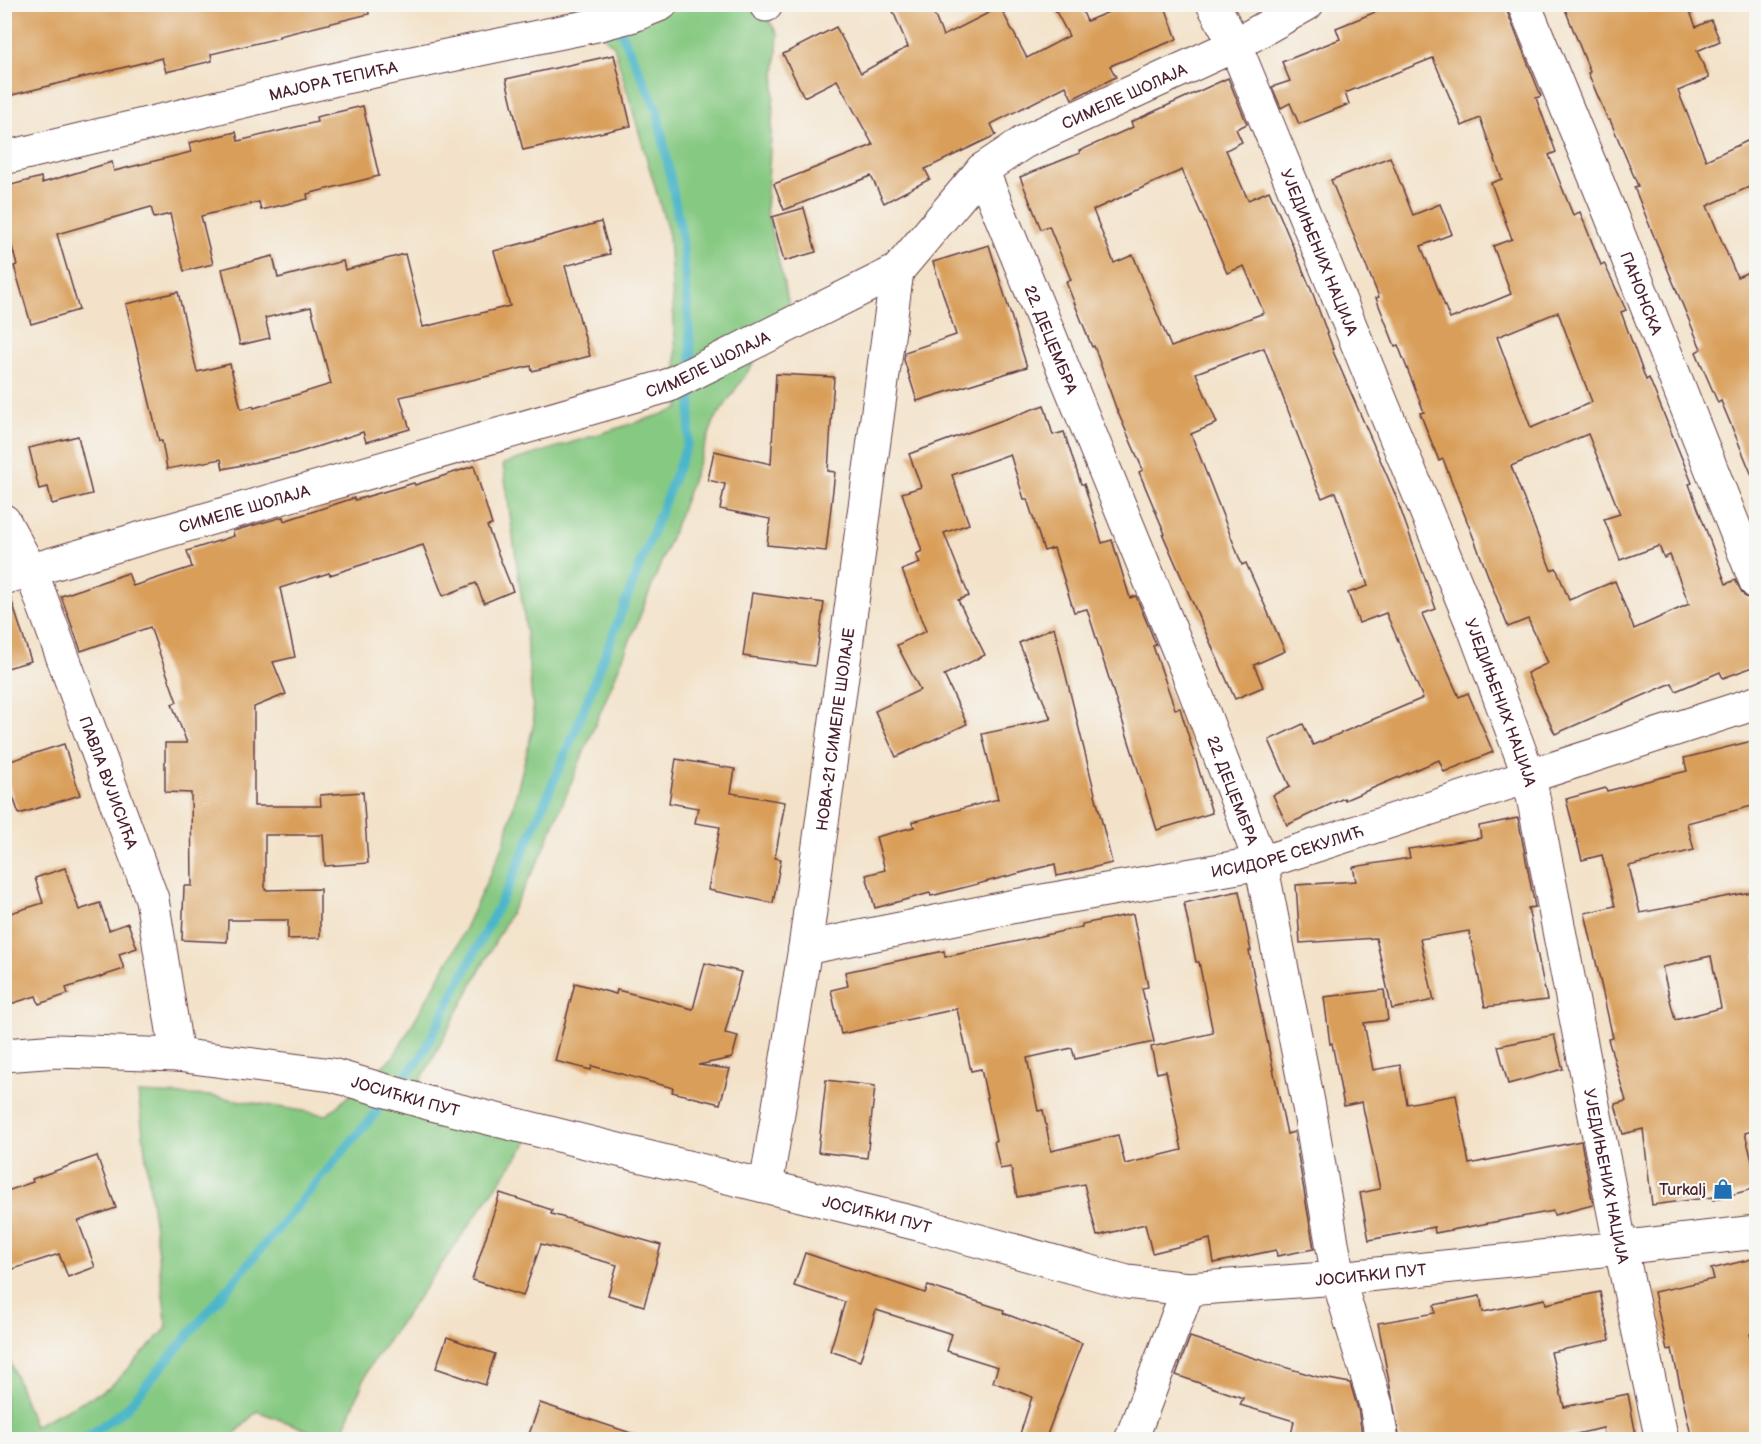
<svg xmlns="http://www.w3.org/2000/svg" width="1761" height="1444" font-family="'Balsamiq Sans',sans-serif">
<rect width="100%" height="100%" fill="#f6f6f2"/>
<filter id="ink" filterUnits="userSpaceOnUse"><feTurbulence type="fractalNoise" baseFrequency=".0167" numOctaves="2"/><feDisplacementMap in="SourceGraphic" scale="12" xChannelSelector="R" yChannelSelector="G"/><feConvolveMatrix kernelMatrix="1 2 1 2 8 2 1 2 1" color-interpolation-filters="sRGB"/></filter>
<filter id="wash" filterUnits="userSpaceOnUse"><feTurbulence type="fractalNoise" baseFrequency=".008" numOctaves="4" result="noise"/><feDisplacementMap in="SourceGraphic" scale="24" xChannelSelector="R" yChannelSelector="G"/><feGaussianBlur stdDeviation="1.35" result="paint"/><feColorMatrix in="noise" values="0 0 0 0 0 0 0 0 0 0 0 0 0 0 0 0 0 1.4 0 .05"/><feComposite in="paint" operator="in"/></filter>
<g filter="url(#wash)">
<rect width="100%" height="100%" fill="#f3e2c9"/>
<polygon fill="#86c982" stroke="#687456" stroke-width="1.5" points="569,5 758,5 778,34 766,209 790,309 714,421 678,519 638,621 540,858 413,1095 539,1126 369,1367 340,1439 331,1439 257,1411 230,1439 5,1439 4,1345 34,1426 109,1388 167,1328 138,1093 212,1096 327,1115 394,1056 456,948 504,844 534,723 525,623 503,464 679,409 669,235 614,46"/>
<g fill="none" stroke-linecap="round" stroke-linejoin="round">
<g stroke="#4bb6c9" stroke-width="9">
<polyline points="608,4 657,110 682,236 692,367"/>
<polyline points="396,1087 421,1057 510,883 576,729 688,442 693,380"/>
<polyline points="82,1440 126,1409 388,1098"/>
</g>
</g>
<g id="blocks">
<g fill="#d99f5a" fill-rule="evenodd">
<polygon points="4,4 368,4 369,14 279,36 279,38 211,54 212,61 166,72 162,58 4,97"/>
<polygon points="890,4 930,4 943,36 1000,7 1027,58 1069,36 1052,4 1079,4 1087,21 1128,4 1164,4 1177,39 1110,66 1116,77 1072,99 1066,86 991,124 996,135 925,169 930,179 884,203 871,176 784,210 774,184 873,145 837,80 804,97 783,54 836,27 861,73 908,47"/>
<path d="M1395,4H1506L1507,11L1541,96L1536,98L1556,152L1549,155L1573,215L1580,212L1601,265L1604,263L1626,310L1621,312L1646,380L1649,378L1692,483L1689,484L1726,584L1735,580L1744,596L1750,599L1756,616V666L1723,678L1720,672L1676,691L1672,683L1555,734L1527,673L1548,663L1528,619L1508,627L1443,459L1439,461L1420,413L1424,412L1398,345L1395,346L1376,298L1379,297L1331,180L1390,157L1413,215L1440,204L1452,234L1421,246L1450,319L1511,294L1493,246L1512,239L1491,183L1502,179L1480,118L1462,126L1433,58L1345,93L1349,104L1299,124L1290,103L1281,108L1272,87L1290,81L1282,62L1340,39L1336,28ZM1558,312L1592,402L1531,428L1497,337ZM1588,434L1620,514L1604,519L1620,560L1659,546L1664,558L1670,555L1689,604L1634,629L1615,581L1569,600L1556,568L1551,570L1511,466Z"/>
<polygon points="1563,4 1687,4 1696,27 1711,20 1720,41 1697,51 1709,78 1678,91 1706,160 1756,137 1756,184 1707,206 1737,277 1756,269 1756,485 1721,401 1718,403 1696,352 1701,349 1653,234 1634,187 1638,186 1610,120 1608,120 1588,73 1590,72"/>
<polygon points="614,55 631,126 523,150 506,79"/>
<path d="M1228,78L1247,124L1236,129L1242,142L1226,150L1248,200L1269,191L1281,218L1313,294L1333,349H1332L1395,494L1436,609L1422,614L1459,697L1468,693L1493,752L1444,772L1439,760L1345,800L1344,798L1287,825L1273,795L1290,787L1269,740L1303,724L1313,745L1423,698L1386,613L1359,623L1348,593L1368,586L1336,492L1322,498L1310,471L1311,470L1264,348L1196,373L1217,423L1191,434L1242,565L1246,563L1285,651L1254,665L1263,687L1235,699L1163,535L1165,534L1139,472L1143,470L1116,408L1094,346L1092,347L1066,282L1071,280L1049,226L1041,229L1020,177L1080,153L1079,151L1133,127L1131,122ZM1182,170L1227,273L1244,266L1264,313L1171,347L1133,255L1114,263L1093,210Z"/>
<polygon points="363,106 379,176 307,194 308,199 261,210 259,202 201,216 213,264 184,271 170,214 154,218 151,207 57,234 79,310 31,324 14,266 17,265 4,217 4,187 41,177 42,183 112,162 114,171 191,152 189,143 236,132 238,141 317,122 316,117"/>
<polygon points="804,208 816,252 784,261 772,217"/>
<polygon points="601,222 610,254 565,266 590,356 532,371 531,366 400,397 410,429 366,442 363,432 294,454 223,469 221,459 167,469 162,441 159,441 126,304 178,292 197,372 230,364 241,409 253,406 254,408 331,384 311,307 265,318 270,338 240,345 222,269 273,256 278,278 343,261 345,270 405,254 423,327 510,306 494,251"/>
<polygon points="989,245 1027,367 917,401 904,360 905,352 956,335 933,262"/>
<polygon points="776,374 834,377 828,471 835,472 826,551 767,545 770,519 720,509 725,484 708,480 714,451 771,464"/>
<polygon points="1044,405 1053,435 1064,432 1081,484 1084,484 1102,543 1112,540 1130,598 1136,596 1156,645 1153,646 1175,709 1180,708 1212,813 1157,830 1087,609 1074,612 1054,548 1044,551 1027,499 1024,499 1010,454 952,475 969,524 944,533 969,596 958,600 985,655 944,675 967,724 896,757 875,711 920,690 897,645 926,631 902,570 920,563 916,554 922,551 902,493 921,487 909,454"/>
<polygon points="78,436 92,494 52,504 48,487 39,489 29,448"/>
<polygon points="474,466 492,525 487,526 513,591 484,603 476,583 443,596 423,545 330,575 329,573 280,588 295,657 273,662 286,694 254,707 254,806 321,806 320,795 363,792 368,863 325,866 323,835 265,835 265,890 320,889 320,938 288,939 288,920 228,920 227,942 182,940 184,886 192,886 191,793 165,792 165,743 187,743 172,704 177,702 150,627 81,651 61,596 128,573 133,586 192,567 187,551 234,536 233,531 283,517 284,521 354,498 355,500 414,483 415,485"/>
<polygon points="752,593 824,603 815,666 743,656"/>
<polygon points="10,596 31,661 4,669 4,597"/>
<polygon points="1054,627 1112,863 1057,876 1055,864 931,896 930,893 875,908 866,875 885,870 876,837 914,827 912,822 998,799 982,734 1051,719 1019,643"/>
<path d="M1756,740V805L1687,823L1694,850L1629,866L1640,913L1756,891V1130L1745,1133L1756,1177V1188L1713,1200V1197L1652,1205L1643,1129L1623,1134L1615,1104L1626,1101L1608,1039L1613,1038L1585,913L1615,906L1602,855L1582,860L1566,799L1606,788L1607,791L1687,771L1684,758ZM1711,956L1721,1008L1675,1020L1662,967Z"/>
<polygon points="64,744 80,795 19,814 4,771 4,763"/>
<polygon points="676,759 735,769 731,793 785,802 775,858 781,859 773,903 708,890 720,827 695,823 698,808 669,803"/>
<polygon points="1518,818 1535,907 1528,908 1547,1000 1485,1007 1469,931 1420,939 1434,1000 1392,1009 1376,938 1300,943 1296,885 1356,881 1353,867 1410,858 1408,849 1481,838 1479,826"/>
<polygon points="65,868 79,910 100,903 109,930 128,923 137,948 119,954 124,969 66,988 68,994 39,1004 36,996 4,1006 4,915 43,903 35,878"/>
<polygon points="1239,891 1251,951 1249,951 1261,1012 1287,1134 1294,1132 1314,1249 1277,1256 1276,1250 1214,1263 1210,1239 1152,1253 1145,1224 1097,1236 1084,1184 1017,1197 1011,1167 1000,1169 994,1141 996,1141 981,1069 971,1071 957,1009 841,1034 831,990 848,986 845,972 944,951 945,957 1082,927 1082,924 1133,914 1148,987 1142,988 1154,1042 1075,1059 1072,1048 1027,1058 1038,1111 1043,1110 1051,1151 1118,1135 1125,1164 1182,1150 1166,1071 1157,1073 1151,1047 1213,1033 1199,962 1196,962 1184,903"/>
<polygon points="705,963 741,972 725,1033 738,1036 732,1058 698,1065 730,1069 720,1104 672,1092 673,1088 592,1066 591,1070 555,1061 575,983 616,994 617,990 693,1009"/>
<polygon points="1384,990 1388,1020 1364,1023 1373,1070 1400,1065 1407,1104 1456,1095 1469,1164 1581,1141 1593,1205 1554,1215 1553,1211 1435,1233 1434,1227 1369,1240 1360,1193 1380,1189 1362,1102 1344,1106 1332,1043 1330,1044 1324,997"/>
<polygon points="1554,1035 1563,1069 1508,1084 1498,1046"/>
<polygon points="826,1080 875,1086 867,1158 818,1152"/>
<polygon points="97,1156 116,1208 78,1221 95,1267 68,1277 59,1254 4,1272 4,1192 33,1182 32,1179"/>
<polygon points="500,1193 552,1210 551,1214 661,1245 644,1306 608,1295 617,1265 541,1244 523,1296 472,1280"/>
<polygon points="805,1253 925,1293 928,1286 1004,1310 1003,1313 1082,1343 1045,1440 1018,1440 1032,1397 993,1382 998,1367 947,1351 952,1334 876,1310 860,1361 830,1351 845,1302 794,1286"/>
<polygon points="1756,1258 1756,1333 1750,1334 1756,1360 1756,1413 1751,1414 1756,1440 1692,1440 1672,1349 1667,1350 1654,1292 1714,1279 1711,1269"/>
<polygon points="1600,1292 1610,1340 1551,1352 1564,1407 1628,1394 1637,1440 1605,1440 1603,1428 1550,1440 1400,1440 1378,1323 1435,1313 1434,1305 1480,1296 1483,1312 1545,1299 1546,1304"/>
<polygon points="447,1337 495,1354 485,1385 436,1368"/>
<polygon points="1190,1337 1257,1359 1318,1377 1350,1383 1358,1409 1363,1440 1290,1440 1294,1421 1240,1405 1243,1398 1176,1375"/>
<polygon points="540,1403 637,1435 636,1440 527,1440"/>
</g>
</g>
</g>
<g filter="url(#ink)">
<use href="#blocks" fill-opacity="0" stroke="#633c43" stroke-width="1.5"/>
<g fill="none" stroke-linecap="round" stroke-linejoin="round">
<g stroke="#633c43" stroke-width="35">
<g id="street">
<polyline points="766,4 766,5"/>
<path id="s1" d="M1213,4L1235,45L1474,628L1529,776L1621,1249L1662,1440"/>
<path id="s2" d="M1524,4L1610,213L1756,582"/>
<path id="s3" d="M4,158L345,77L596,25L634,15L661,4"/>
<path id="s4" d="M982,170L1190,678L1261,863L1309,1107L1338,1278L1376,1405L1382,1440"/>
<path id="s5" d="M4,521L31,571L152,899L177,1055"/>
<path id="s6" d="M4,578L667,386L897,271L982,170L1024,142L1235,45L1307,4"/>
<path id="s7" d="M805,948L1031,903L1261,863L1756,703"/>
<path id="s8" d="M4,1055L57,1051L177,1055L332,1075L428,1103L918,1224L1127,1282L1188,1289L1338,1278L1550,1256L1756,1232"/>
<path id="s9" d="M766,1186L805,948L897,271"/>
<polyline points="1131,1440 1188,1289"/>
</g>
</g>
<use href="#street" stroke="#fff" stroke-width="33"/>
</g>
</g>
<defs>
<g id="shop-bare" transform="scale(1.62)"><path d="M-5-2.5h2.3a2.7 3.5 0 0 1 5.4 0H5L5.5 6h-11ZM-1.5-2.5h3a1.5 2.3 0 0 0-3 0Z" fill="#1f6fb2" stroke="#f6f6f2" stroke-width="2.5" paint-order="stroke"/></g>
</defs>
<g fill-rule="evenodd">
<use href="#shop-bare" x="1723" y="1189"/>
</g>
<g text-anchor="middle" stroke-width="4.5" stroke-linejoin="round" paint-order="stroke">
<g font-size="16" fill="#4a1f2b" stroke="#f6f6f2">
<text dy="6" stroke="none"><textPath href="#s3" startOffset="338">МАЈОРА ТЕПИЋА</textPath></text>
<text dy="6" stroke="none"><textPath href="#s6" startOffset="1240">СИМЕЛЕ ШОЛАЈА</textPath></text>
<text dy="6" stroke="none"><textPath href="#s1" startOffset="270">УЈЕДИЊЕНИХ НАЦИЈА</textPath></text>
<text dy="6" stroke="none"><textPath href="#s2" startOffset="312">ПАНОНСКА</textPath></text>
<text dy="6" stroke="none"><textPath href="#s4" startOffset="183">22. ДЕЦЕМБРА</textPath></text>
<text dy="6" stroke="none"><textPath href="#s6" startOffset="736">СИМЕЛЕ ШОЛАЈА</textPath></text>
<text dy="6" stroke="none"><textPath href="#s6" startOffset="250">СИМЕЛЕ ШОЛАЈА</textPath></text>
<text dy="6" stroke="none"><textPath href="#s1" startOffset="756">УЈЕДИЊЕНИХ НАЦИЈА</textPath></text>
<text dy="6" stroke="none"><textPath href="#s9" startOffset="462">НОВА-21 СИМЕЛЕ ШОЛАЈЕ</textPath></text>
<text dy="6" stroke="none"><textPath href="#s5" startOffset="282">ПАВЛА ВУЈИСИЋА</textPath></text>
<text dy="6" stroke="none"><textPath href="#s4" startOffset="669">22. ДЕЦЕМБРА</textPath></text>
<text dy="6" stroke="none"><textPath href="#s7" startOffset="492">ИСИДОРЕ СЕКУЛИЋ</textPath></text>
<text dy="6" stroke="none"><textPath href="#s8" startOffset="406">ЈОСИЋКИ ПУТ</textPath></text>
<text dy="6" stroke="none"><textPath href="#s1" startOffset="1242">УЈЕДИЊЕНИХ НАЦИЈА</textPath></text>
<text dy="6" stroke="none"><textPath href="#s8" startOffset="892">ЈОСИЋКИ ПУТ</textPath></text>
<text dy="6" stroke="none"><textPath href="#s8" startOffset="1396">ЈОСИЋКИ ПУТ</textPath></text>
</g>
<g font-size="16" fill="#4a1f2b" stroke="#f6f6f2" text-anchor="end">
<text x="1706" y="1195">Turkalj</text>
</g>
</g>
<rect width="1761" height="1444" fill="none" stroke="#f6f6f2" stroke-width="24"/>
</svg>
